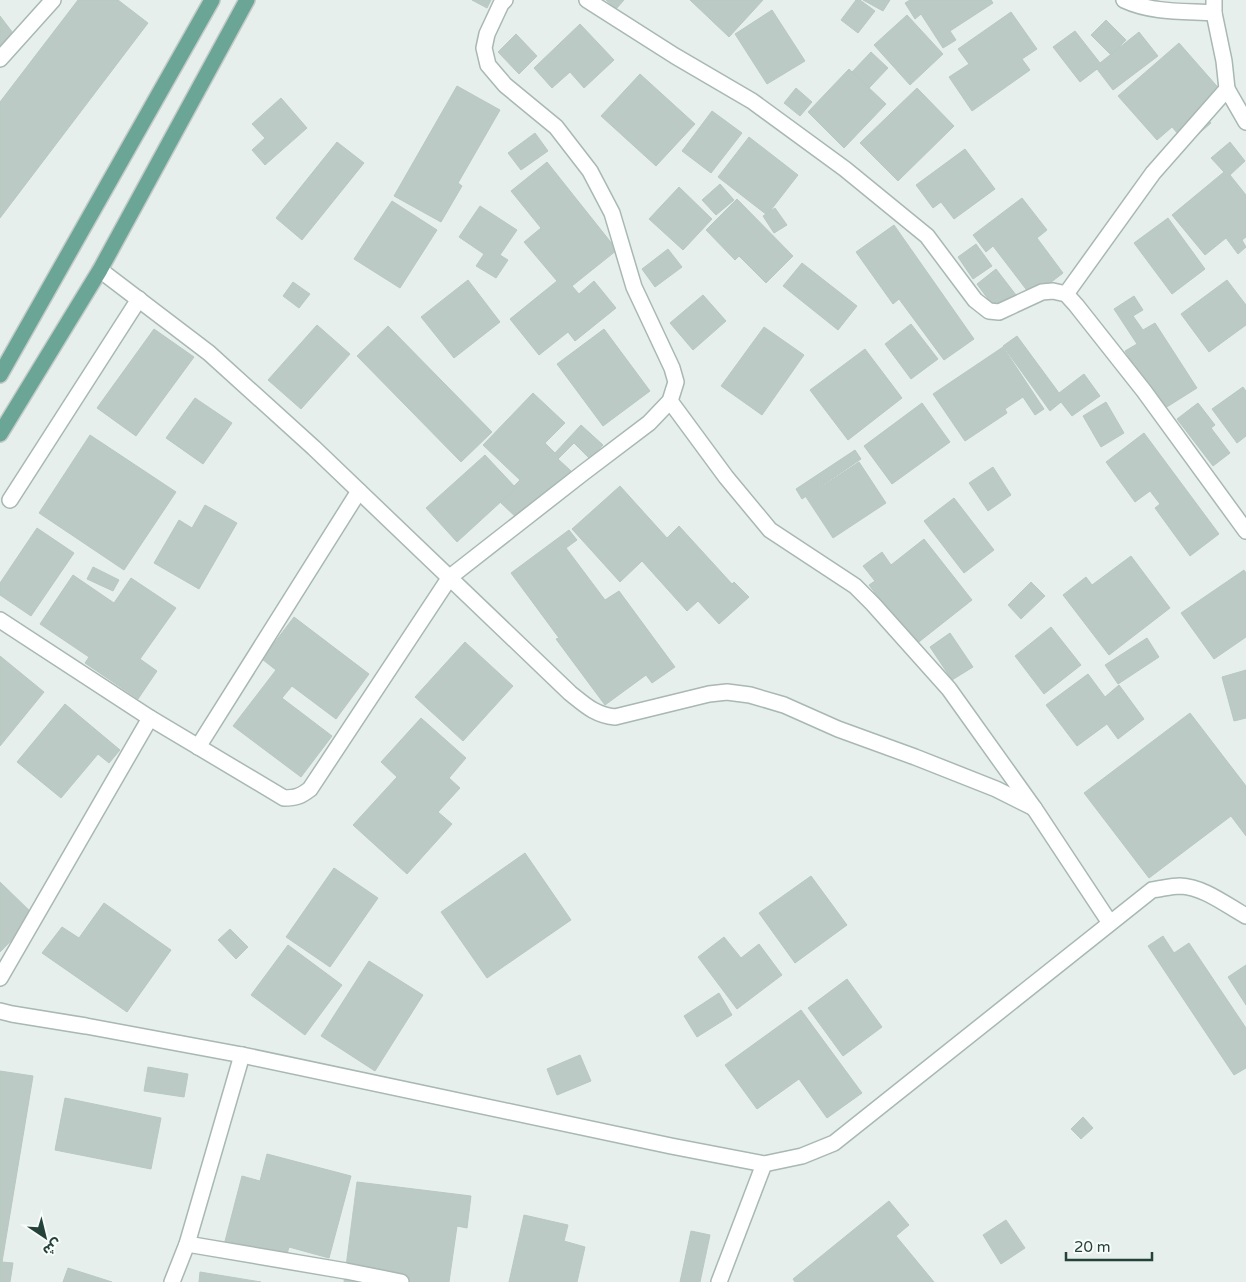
<svg xmlns="http://www.w3.org/2000/svg" width="1246" height="1282" font-family="'Varela Round','Noto Sans Arabic',sans-serif">
<rect width="100%" height="100%" fill="#e6efeb"/>
<g fill="#bbcac4" stroke="#b8c9c2">
<polygon points="78,0 118,0 148,23 0,218 0,102"/>
<polygon points="472,0 491,0 487,8"/>
<polygon points="606,0 624,0 616,9"/>
<polygon points="690,0 763,0 729,37"/>
<polygon points="856,0 860,0 875,11 858,33 841,20"/>
<polygon points="863,0 890,0 883,11"/>
<polygon points="910,0 991,0 993,3 950,31 956,40 943,48 921,14 915,19 905,3"/>
<polygon points="772,10 805,61 767,84 735,34"/>
<polygon points="1011,12 1037,49 1022,59 1030,70 972,111 949,77 969,64 958,49"/>
<polygon points="907,15 943,54 910,85 874,45"/>
<polygon points="0,16 16,37 0,49"/>
<polygon points="1106,20 1126,40 1111,55 1091,35"/>
<polygon points="580,24 614,60 584,88 570,72 552,88 534,68"/>
<polygon points="1075,31 1100,63 1139,32 1158,56 1113,90 1097,69 1080,82 1053,47"/>
<polygon points="516,34 537,56 519,74 498,52"/>
<polygon points="1179,43 1222,92 1200,111 1211,123 1187,144 1172,127 1157,140 1118,96"/>
<polygon points="871,52 888,68 869,88 852,72"/>
<polygon points="849,69 886,104 844,148 808,112"/>
<polygon points="640,74 695,124 656,166 601,116"/>
<polygon points="457,86 500,110 458,183 462,186 441,222 394,196"/>
<polygon points="796,88 812,102 800,116 784,103"/>
<polygon points="917,88 954,126 898,181 860,143"/>
<polygon points="281,98 307,128 265,165 252,150 265,138 252,124"/>
<polygon points="712,111 742,133 711,173 682,151"/>
<polygon points="535,133 548,151 521,170 508,153"/>
<polygon points="749,137 798,175 767,215 718,177"/>
<polygon points="337,142 364,163 302,240 276,218"/>
<polygon points="1230,142 1245,161 1230,175 1246,195 1246,237 1242,240 1246,247 1238,254 1226,238 1205,255 1172,215 1224,172 1211,158"/>
<polygon points="965,149 995,189 954,219 941,202 933,208 916,185"/>
<polygon points="547,162 617,250 572,286 579,294 594,281 616,308 575,341 568,332 539,355 510,319 557,281 524,242 541,228 511,191"/>
<polygon points="720,184 734,200 716,215 702,200"/>
<polygon points="679,187 712,219 683,250 649,219"/>
<polygon points="1022,198 1047,230 1037,238 1063,273 1032,297 993,246 986,252 973,235"/>
<polygon points="737,199 793,256 766,283 739,256 735,260 706,230"/>
<polygon points="392,201 437,230 400,288 354,259"/>
<polygon points="480,206 517,230 500,255 508,260 496,278 476,266 484,254 459,237"/>
<polygon points="775,208 787,225 774,233 763,216"/>
<polygon points="1168,218 1205,269 1172,294 1134,243"/>
<polygon points="894,225 974,339 944,360 899,299 893,304 856,252"/>
<polygon points="976,244 992,266 973,279 958,257"/>
<polygon points="668,249 682,267 655,287 642,269"/>
<polygon points="802,263 857,306 838,330 783,286"/>
<polygon points="996,269 1016,295 996,310 977,284"/>
<polygon points="468,280 500,322 454,358 421,317"/>
<polygon points="1227,280 1246,305 1246,325 1209,352 1181,314"/>
<polygon points="293,282 310,294 299,308 283,296"/>
<polygon points="703,295 726,321 693,350 670,323"/>
<polygon points="1134,296 1143,310 1133,316 1143,330 1155,323 1197,388 1162,410 1125,351 1137,344 1114,309"/>
<polygon points="911,324 938,359 911,379 885,344"/>
<polygon points="317,325 350,354 301,409 268,380"/>
<polygon points="388,326 492,432 461,462 357,356"/>
<polygon points="764,327 804,355 762,415 721,386"/>
<polygon points="154,329 194,357 136,436 97,408"/>
<polygon points="604,329 650,391 603,426 557,364"/>
<polygon points="1017,336 1059,393 1084,374 1100,396 1072,416 1061,402 1050,411 1003,346"/>
<polygon points="1003,347 1044,409 1035,415 1023,397 1005,409 1007,413 965,441 933,394"/>
<polygon points="865,349 902,398 848,440 810,390"/>
<polygon points="1243,387 1246,391 1246,436 1237,443 1212,409"/>
<polygon points="533,393 565,423 545,443 555,453 581,425 603,445 590,459 574,443 558,459 571,471 522,523 499,501 520,480 483,445"/>
<polygon points="195,398 232,423 203,464 166,438"/>
<polygon points="1106,402 1124,433 1101,447 1083,416"/>
<polygon points="922,403 950,442 892,484 864,446"/>
<polygon points="1198,403 1215,425 1211,428 1230,453 1213,466 1177,419"/>
<polygon points="1144,433 1219,534 1190,556 1155,508 1160,504 1150,491 1135,502 1106,462"/>
<polygon points="90,435 176,492 124,570 39,513"/>
<polygon points="855,450 861,459 802,499 796,489"/>
<polygon points="485,455 516,488 457,542 426,508"/>
<polygon points="859,462 886,503 833,538 806,497"/>
<polygon points="993,467 1011,495 988,511 969,483"/>
<polygon points="620,486 667,538 679,526 732,584 734,582 749,597 719,624 698,601 687,611 642,561 620,582 572,529"/>
<polygon points="954,498 994,550 964,573 924,521"/>
<polygon points="205,505 237,523 199,589 154,563 179,520 192,528"/>
<polygon points="37,528 74,553 31,616 0,595 0,583"/>
<polygon points="569,530 577,540 566,548 605,600 619,591 675,667 652,683 646,675 605,705 556,639 559,638 511,573"/>
<polygon points="924,539 972,600 915,645 869,585 875,581 863,566 882,552 891,565"/>
<polygon points="1131,556 1170,608 1109,655 1063,595 1086,577 1092,585"/>
<polygon points="93,567 119,580 113,591 87,579"/>
<polygon points="1244,570 1246,573 1246,637 1214,659 1181,613"/>
<polygon points="73,575 114,603 131,578 176,608 140,659 157,671 138,699 85,663 89,657 40,624"/>
<polygon points="1031,582 1045,596 1021,619 1008,605"/>
<polygon points="294,617 369,674 336,719 292,686 282,698 332,736 301,777 233,726 276,670 262,659"/>
<polygon points="1051,627 1081,665 1044,694 1015,656"/>
<polygon points="950,633 973,667 952,680 930,647"/>
<polygon points="1147,638 1159,657 1118,684 1105,665"/>
<polygon points="465,642 513,686 463,741 415,697"/>
<polygon points="0,656 44,692 0,746"/>
<polygon points="1246,670 1246,718 1234,721 1222,677"/>
<polygon points="1088,674 1105,697 1119,685 1144,719 1118,739 1107,724 1077,746 1046,705"/>
<polygon points="65,704 120,750 109,763 98,754 61,798 17,762"/>
<polygon points="1190,713 1246,786 1246,836 1231,816 1149,878 1084,793"/>
<polygon points="421,718 466,758 449,778 460,788 438,812 452,824 407,874 353,825 397,777 381,762"/>
<polygon points="525,853 571,920 487,978 441,912"/>
<polygon points="334,868 378,898 330,967 286,937"/>
<polygon points="811,876 847,925 795,963 759,913"/>
<polygon points="0,882 35,916 0,952"/>
<polygon points="104,903 171,950 127,1012 42,953 62,927 79,938"/>
<polygon points="230,929 248,947 236,959 218,940"/>
<polygon points="1163,936 1174,953 1189,943 1246,1028 1246,1068 1234,1075 1148,946"/>
<polygon points="724,937 741,958 759,944 782,975 737,1009 698,957"/>
<polygon points="288,945 342,985 305,1035 251,995"/>
<polygon points="369,961 423,995 375,1071 321,1036"/>
<polygon points="1246,965 1246,1005 1228,977"/>
<polygon points="847,979 882,1027 843,1056 808,1008"/>
<polygon points="719,993 732,1015 697,1037 684,1016"/>
<polygon points="801,1010 862,1093 827,1118 799,1079 757,1109 725,1065"/>
<polygon points="580,1055 591,1081 557,1095 547,1069"/>
<polygon points="148,1067 188,1074 184,1097 144,1091"/>
<polygon points="0,1071 33,1076 2,1262 13,1263 10,1282 0,1282"/>
<polygon points="65,1098 161,1118 151,1169 55,1150"/>
<polygon points="1083,1117 1093,1128 1081,1139 1071,1129"/>
<polygon points="267,1154 351,1176 329,1258 289,1247 285,1261 224,1245 242,1176 260,1181"/>
<polygon points="357,1182 471,1196 467,1228 457,1226 449,1282 344,1282"/>
<polygon points="889,1201 909,1225 896,1236 934,1282 795,1282 793,1279"/>
<polygon points="524,1215 568,1225 564,1241 585,1247 577,1282 509,1282"/>
<polygon points="1006,1220 1025,1248 1001,1264 983,1235"/>
<polygon points="691,1231 710,1235 700,1282 680,1282"/>
<polygon points="68,1268 112,1282 63,1282"/>
<polygon points="200,1272 261,1282 199,1282"/>
</g>
<g fill="none" stroke-linecap="round" stroke-linejoin="round">
<g stroke="#a8b8b2" stroke-width="18">
<g id="street">
<polyline points="587,0 675,56 752,101 845,169 927,236 975,300 989,311 999,312 1042,292 1053,291 1066,294 1076,305 1144,391 1246,531"/>
<path d="M1124,0C1152,13 1184,11 1214,13"/>
<polyline points="1214,0 1214,13 1224,61 1227,89 1246,122"/>
<polyline points="0,59 53,0"/>
<path d="M100,270L209,353L314,448L570,693C585,705 595,715 615,717L709,694L727,692L750,695L784,705L838,729L915,757L996,789L1034,808"/>
<polyline points="1066,294 1153,173 1227,89"/>
<polyline points="670,401 726,477 770,530 855,586 873,604 949,689 1034,808 1110,923"/>
<polyline points="10,500 139,299"/>
<path d="M0,620L150,718L284,798C296,798 301,796 310,789L450,577L583,473L649,423L670,401L676,382L672,368L634,287L612,213L590,171L556,127L505,85L488,65L484,48L487,34L501,4L505,0"/>
<polyline points="198,747 359,491"/>
<polyline points="0,978 150,718"/>
<path d="M0,1011L12,1014L86,1026L242,1055L671,1146L764,1164L802,1156L834,1143L1152,890C1161,889 1171,886 1180,886C1204,887 1226,905 1246,916"/>
<polyline points="187,1244 346,1271 401,1282"/>
<polyline points="172,1282 187,1244 242,1055"/>
<polyline points="719,1282 764,1164"/>
</g>
</g>
<g stroke="#c2cac8" stroke-width="18">
<g id="primary">
<polyline points="0,375 212,0"/>
<polyline points="0,434 100,270 247,0"/>
</g>
</g>
<use href="#street" stroke="#fff" stroke-width="15"/>
<use href="#primary" stroke="#6aa596" stroke-width="15"/>
</g>
<g transform="translate(45 1237) rotate(145)" stroke="#f7fbf9" stroke-width="4" paint-order="stroke">
<path d="M0-4L9 19L0 12L-9 19Z" fill="#24423a"/>
<text y="-8" font-size="14" font-weight="bold" text-anchor="middle" fill="#24423a">ش</text>
</g>
<path d="M1066 1252v8h86v-8" fill="none" stroke="#24423a" stroke-width="2.5"/>
<text x="1074" y="1252" font-size="15" fill="#24423a" stroke="#f7fbf9" stroke-width="4" paint-order="stroke">20 m</text>
</svg>
